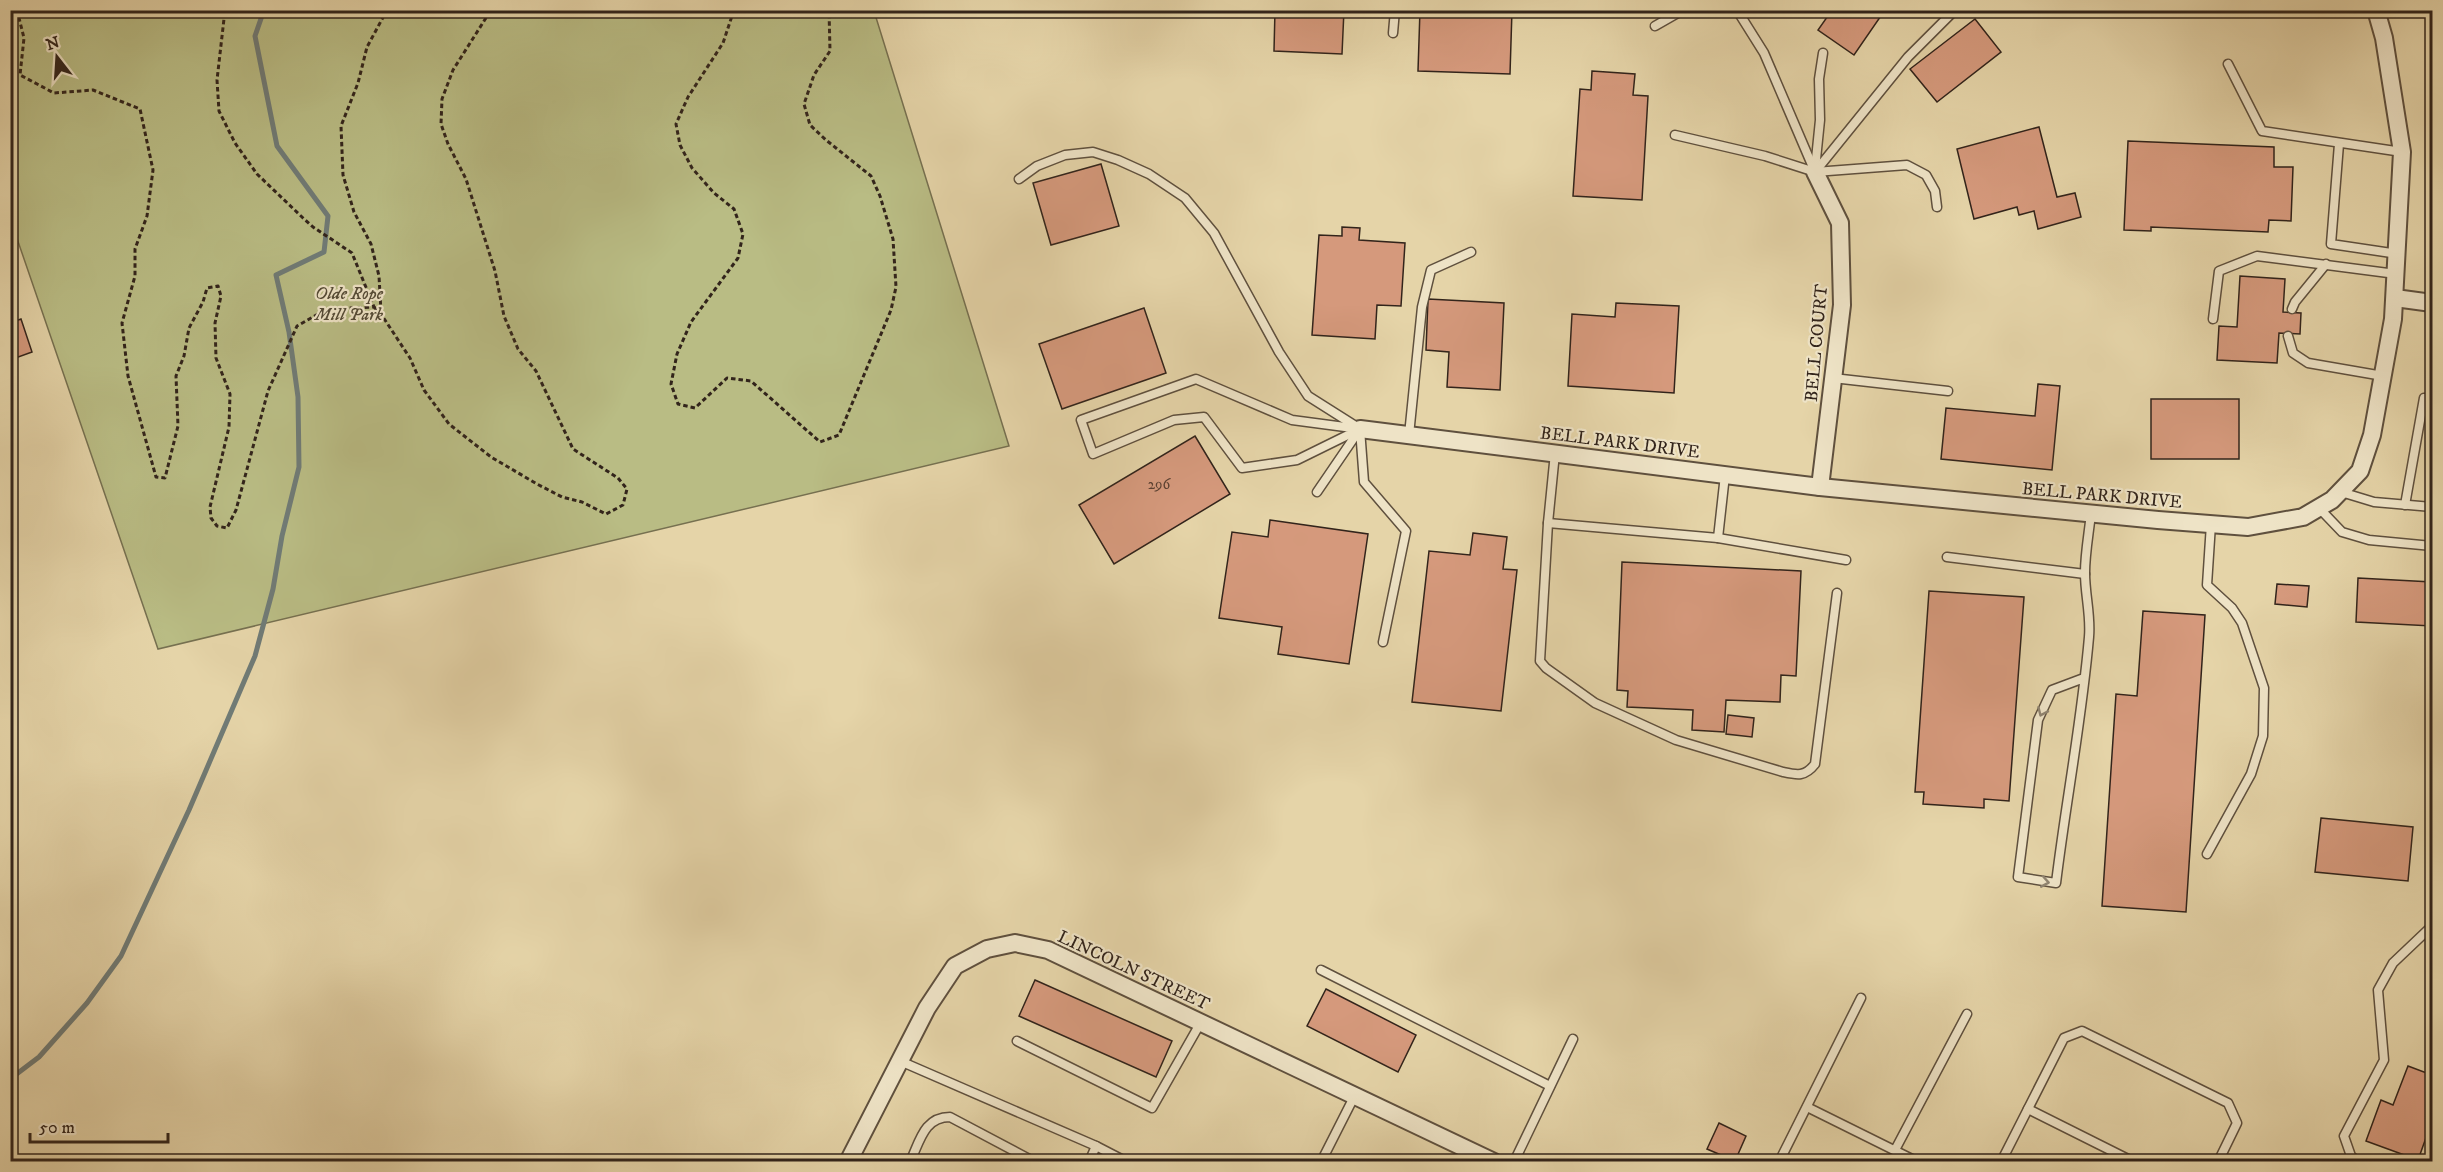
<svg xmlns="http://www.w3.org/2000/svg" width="2443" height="1172" font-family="'IM FELL DW Pica',serif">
<rect width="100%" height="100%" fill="#e5d4a8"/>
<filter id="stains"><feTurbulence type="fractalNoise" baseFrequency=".00333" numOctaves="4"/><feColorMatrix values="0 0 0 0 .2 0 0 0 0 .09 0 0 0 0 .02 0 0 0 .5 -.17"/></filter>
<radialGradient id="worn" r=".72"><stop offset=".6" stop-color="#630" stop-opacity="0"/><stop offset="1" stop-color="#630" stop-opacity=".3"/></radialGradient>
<polygon fill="#b9bc84" stroke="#767050" stroke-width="1.5" points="10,11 874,11 1009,446 158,649 11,221"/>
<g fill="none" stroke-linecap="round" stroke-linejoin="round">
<polyline stroke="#707b76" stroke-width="5" points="10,1079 39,1057 87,1003 121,956 189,810 255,656 273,589 282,536 299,467 298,397 289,332 276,275 324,252 328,216 277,146 255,36 264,10"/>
</g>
<g fill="#d5997c" stroke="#32241b" stroke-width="1.5">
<polygon points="1275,10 1344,10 1342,54 1274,51"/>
<polygon points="1420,10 1512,10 1510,74 1418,71"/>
<polygon points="1832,10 1885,10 1854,55 1818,30"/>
<polygon points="1975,19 2001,52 1937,102 1910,69"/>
<polygon points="1592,71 1635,74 1633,95 1648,96 1642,200 1573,196 1580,89 1591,90"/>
<polygon points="2039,127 2057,197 2075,193 2081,217 2038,229 2034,211 2019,215 2017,207 1974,219 1957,149"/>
<polygon points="2128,141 2274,147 2274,167 2293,167 2291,221 2269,220 2268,232 2151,227 2151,231 2124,230"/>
<polygon points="1101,164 1119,226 1051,245 1033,183"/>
<polygon points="1342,227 1360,228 1359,240 1405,243 1401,306 1377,305 1375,339 1312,335 1319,235 1342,236"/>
<polygon points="2240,276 2285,279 2283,312 2301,313 2300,334 2279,333 2277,363 2217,360 2219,326 2237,327"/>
<polygon points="1428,299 1504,303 1500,390 1447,387 1449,352 1426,350"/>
<polygon points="1616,303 1679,306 1674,393 1568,386 1572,314 1615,317"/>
<polygon points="1144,308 1166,373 1062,409 1039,344"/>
<polygon points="21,319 32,352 10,360 10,323"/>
<polygon points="2038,384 2060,386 2052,470 1941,459 1946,408 2035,416"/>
<rect x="2151" y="399" width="88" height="60"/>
<polygon points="1195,436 1230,494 1114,564 1079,505"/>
<polygon points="2432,440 2432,487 2428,486"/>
<polygon points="1270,520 1368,534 1349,664 1278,654 1282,627 1219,618 1232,532 1268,537"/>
<polygon points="1473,533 1507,537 1503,569 1517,570 1501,711 1412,702 1429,551 1470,555"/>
<polygon points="1622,562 1801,571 1796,676 1781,675 1780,702 1726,700 1724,732 1692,730 1693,710 1627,707 1628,691 1617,690"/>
<polygon points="2358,578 2432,582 2432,626 2356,622"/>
<polygon points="2277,584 2309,586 2307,607 2275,604"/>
<polygon points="1929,591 2024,597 2009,801 1984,799 1984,808 1923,804 1924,792 1915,792"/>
<polygon points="2143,611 2205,615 2186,912 2102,906 2116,694 2137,696"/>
<polygon points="1728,715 1754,718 1752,737 1726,734"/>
<polygon points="2321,818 2413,827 2408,881 2315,872"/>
<polygon points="1035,980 1172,1041 1156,1077 1019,1016"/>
<polygon points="1326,989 1416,1035 1398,1072 1307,1026"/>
<polygon points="2408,1066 2432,1075 2432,1121 2418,1160 2366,1141 2381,1100 2393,1105"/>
<polygon points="1719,1123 1746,1136 1735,1161 1707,1149"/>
</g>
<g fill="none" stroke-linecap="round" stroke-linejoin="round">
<g stroke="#5f503e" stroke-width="11">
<g id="service">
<polyline points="1737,10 1764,53 1815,172"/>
<polyline points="1655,26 1683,10"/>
<polyline points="1393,33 1395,10"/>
<polyline points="2228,64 2262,131 2402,152"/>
<polyline points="1675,135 1765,156 1815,172 1907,165 1926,175 1935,191 1937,207"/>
<polyline points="2339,144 2331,244 2398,254"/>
<polyline points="1815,169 1820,120 1819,79 1823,53"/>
<polyline points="1815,172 1908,57 1955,10"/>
<polyline points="1019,179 1037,166 1065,155 1093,152 1118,160 1149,174 1185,198 1214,233 1279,352 1308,396 1357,427"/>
<polyline points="2292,309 2295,302 2326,264"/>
<polyline points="2213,319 2219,271 2257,256 2396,274"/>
<polyline points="2288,336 2293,353 2308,363 2383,376"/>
<polyline points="1833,378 1948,391"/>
<polygon points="1196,379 1292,420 1360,429 1297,460 1242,468 1204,417 1174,420 1093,454 1081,420"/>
<polyline points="1360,429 1364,482 1406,531 1383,642"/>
<polyline points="1409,435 1422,307 1431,270 1471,252"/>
<path d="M1555,453L1548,523L1540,661L1546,668L1595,703L1676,740L1783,772C1797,775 1805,777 1815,764L1837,593"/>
<polyline points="1317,492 1360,429"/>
<polyline points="2341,492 2374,502 2432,507"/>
<polyline points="2405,505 2424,398"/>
<polyline points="2319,508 2342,532 2369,540 2432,546"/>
<polyline points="1548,523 1718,538 1725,475"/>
<polyline points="1718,538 1846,560"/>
<polyline points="1947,557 2085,574"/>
<path d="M2084,678L2052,690L2038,720L2018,877L2056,883C2066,801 2082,719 2089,637C2091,615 2085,595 2085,573C2085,553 2089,533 2091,513"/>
<polyline points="2207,854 2251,774 2263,736 2264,688 2242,623 2232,608 2207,585 2211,524"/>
<polyline points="1321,970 1550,1086"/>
<polyline points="1017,1041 1152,1108 1201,1022"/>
<polyline points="900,1061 1096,1146 1127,1162"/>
<polyline points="1807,1107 1918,1162"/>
<polyline points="2028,1109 2134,1162"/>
<polyline points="1895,1150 1967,1014"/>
<path d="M910,1162C920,1141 924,1117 950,1117L1035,1162"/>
<polyline points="1089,1162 1096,1146"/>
<polyline points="1321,1162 1355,1095"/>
<polyline points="1514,1162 1573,1039"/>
<polyline points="1779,1162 1861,998"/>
<polyline points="2001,1162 2064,1038 2082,1031 2228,1103 2237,1123 2218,1162"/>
<polyline points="2358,1162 2351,1156 2344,1136 2384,1060 2378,990 2393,963 2432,926"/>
</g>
</g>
<g stroke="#5f503e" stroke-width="20">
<g id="minor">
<polyline points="1815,172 1840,223 1842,305 1820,487"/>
<polyline points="2395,298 2432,303"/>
<polyline points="1360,429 1820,487 2158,520 2248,527 2303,517 2332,500 2360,471 2372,435 2393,319 2402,152 2384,38 2376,10"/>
<polyline points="848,1162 927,1008 955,966 987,949 1015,943 1048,950 1494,1162"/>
</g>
</g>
<g stroke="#32241b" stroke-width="3" stroke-dasharray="4.5 3" stroke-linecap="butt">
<polyline points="17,10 24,38 20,75 54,93 93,90 140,109 153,170 147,216 135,249 135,276 122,323 128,376 156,477 165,478 178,426 176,376 184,356 189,328 203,302 207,288 218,286 221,296 215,323 216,358 230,394 229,427 210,507 211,518 217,526 227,528 236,510 268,391 297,326 327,309 374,307 352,253 313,227 302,217 257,174 235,143 219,111 217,80 225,10"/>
<polyline points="734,10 723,43 688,97 676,124 680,145 692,168 714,193 734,209 743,234 738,258 691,322 677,354 671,384 678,404 695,408 727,378 751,381 820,442 839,435 891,310 896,287 893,239 880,196 871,176 826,140 810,125 804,104 814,75 830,51 829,10"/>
<polyline points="374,307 381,314 410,358 424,390 449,424 491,457 537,484 562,497 582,502 606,514 623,505 627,489 618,478 573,449 536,371 518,349 504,316 495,271 466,179 448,144 441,124 442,99 453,70 491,10"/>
<polyline points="381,312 379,276 371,244 354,212 343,175 341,126 358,83 367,47 387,10"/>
</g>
<use href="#service" stroke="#eee3c6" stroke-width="8"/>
<use href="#minor" stroke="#eee3c6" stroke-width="16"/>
</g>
<defs><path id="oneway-chevron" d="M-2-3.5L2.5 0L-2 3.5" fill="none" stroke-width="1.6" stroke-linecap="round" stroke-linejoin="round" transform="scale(1.5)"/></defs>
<g stroke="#908470">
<use href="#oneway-chevron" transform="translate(2042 712) rotate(114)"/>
<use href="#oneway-chevron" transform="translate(2045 882) rotate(10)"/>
</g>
<g text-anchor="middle" stroke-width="4.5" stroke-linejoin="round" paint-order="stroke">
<g font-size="15" fill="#5b4133">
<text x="1159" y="489">296</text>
</g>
<g font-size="18" font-style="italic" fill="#544a35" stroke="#eee3c6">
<text x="349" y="299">Olde Rope<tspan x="349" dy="21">Mill Park</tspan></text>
</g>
<g font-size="18" fill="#32241b" stroke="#eee3c6">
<text transform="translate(1816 343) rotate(-85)" y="6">BELL COURT</text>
<text transform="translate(1620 442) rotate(7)" y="6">BELL PARK DRIVE</text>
<text transform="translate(2102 495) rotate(5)" y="6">BELL PARK DRIVE</text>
<text transform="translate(1134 970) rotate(25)" y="6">LINCOLN STREET</text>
</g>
</g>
<rect width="2443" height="1172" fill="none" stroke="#e5d4a8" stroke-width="36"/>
<rect x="12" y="12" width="2419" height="1148" fill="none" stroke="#32241b" stroke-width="3"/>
<rect x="18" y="18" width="2407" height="1136" fill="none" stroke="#32241b" stroke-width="1.5"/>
<g transform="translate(57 57) rotate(343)" stroke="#eee3c6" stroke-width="4.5" paint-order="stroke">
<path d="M0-4.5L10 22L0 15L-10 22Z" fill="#32241b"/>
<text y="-9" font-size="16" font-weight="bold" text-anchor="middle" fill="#32241b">N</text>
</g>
<path d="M30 1133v9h138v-9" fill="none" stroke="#32241b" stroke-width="3"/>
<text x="39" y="1133" font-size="18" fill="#32241b" stroke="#eee3c6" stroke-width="4.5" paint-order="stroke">50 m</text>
<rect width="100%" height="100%" filter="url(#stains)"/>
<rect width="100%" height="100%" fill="url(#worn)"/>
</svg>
